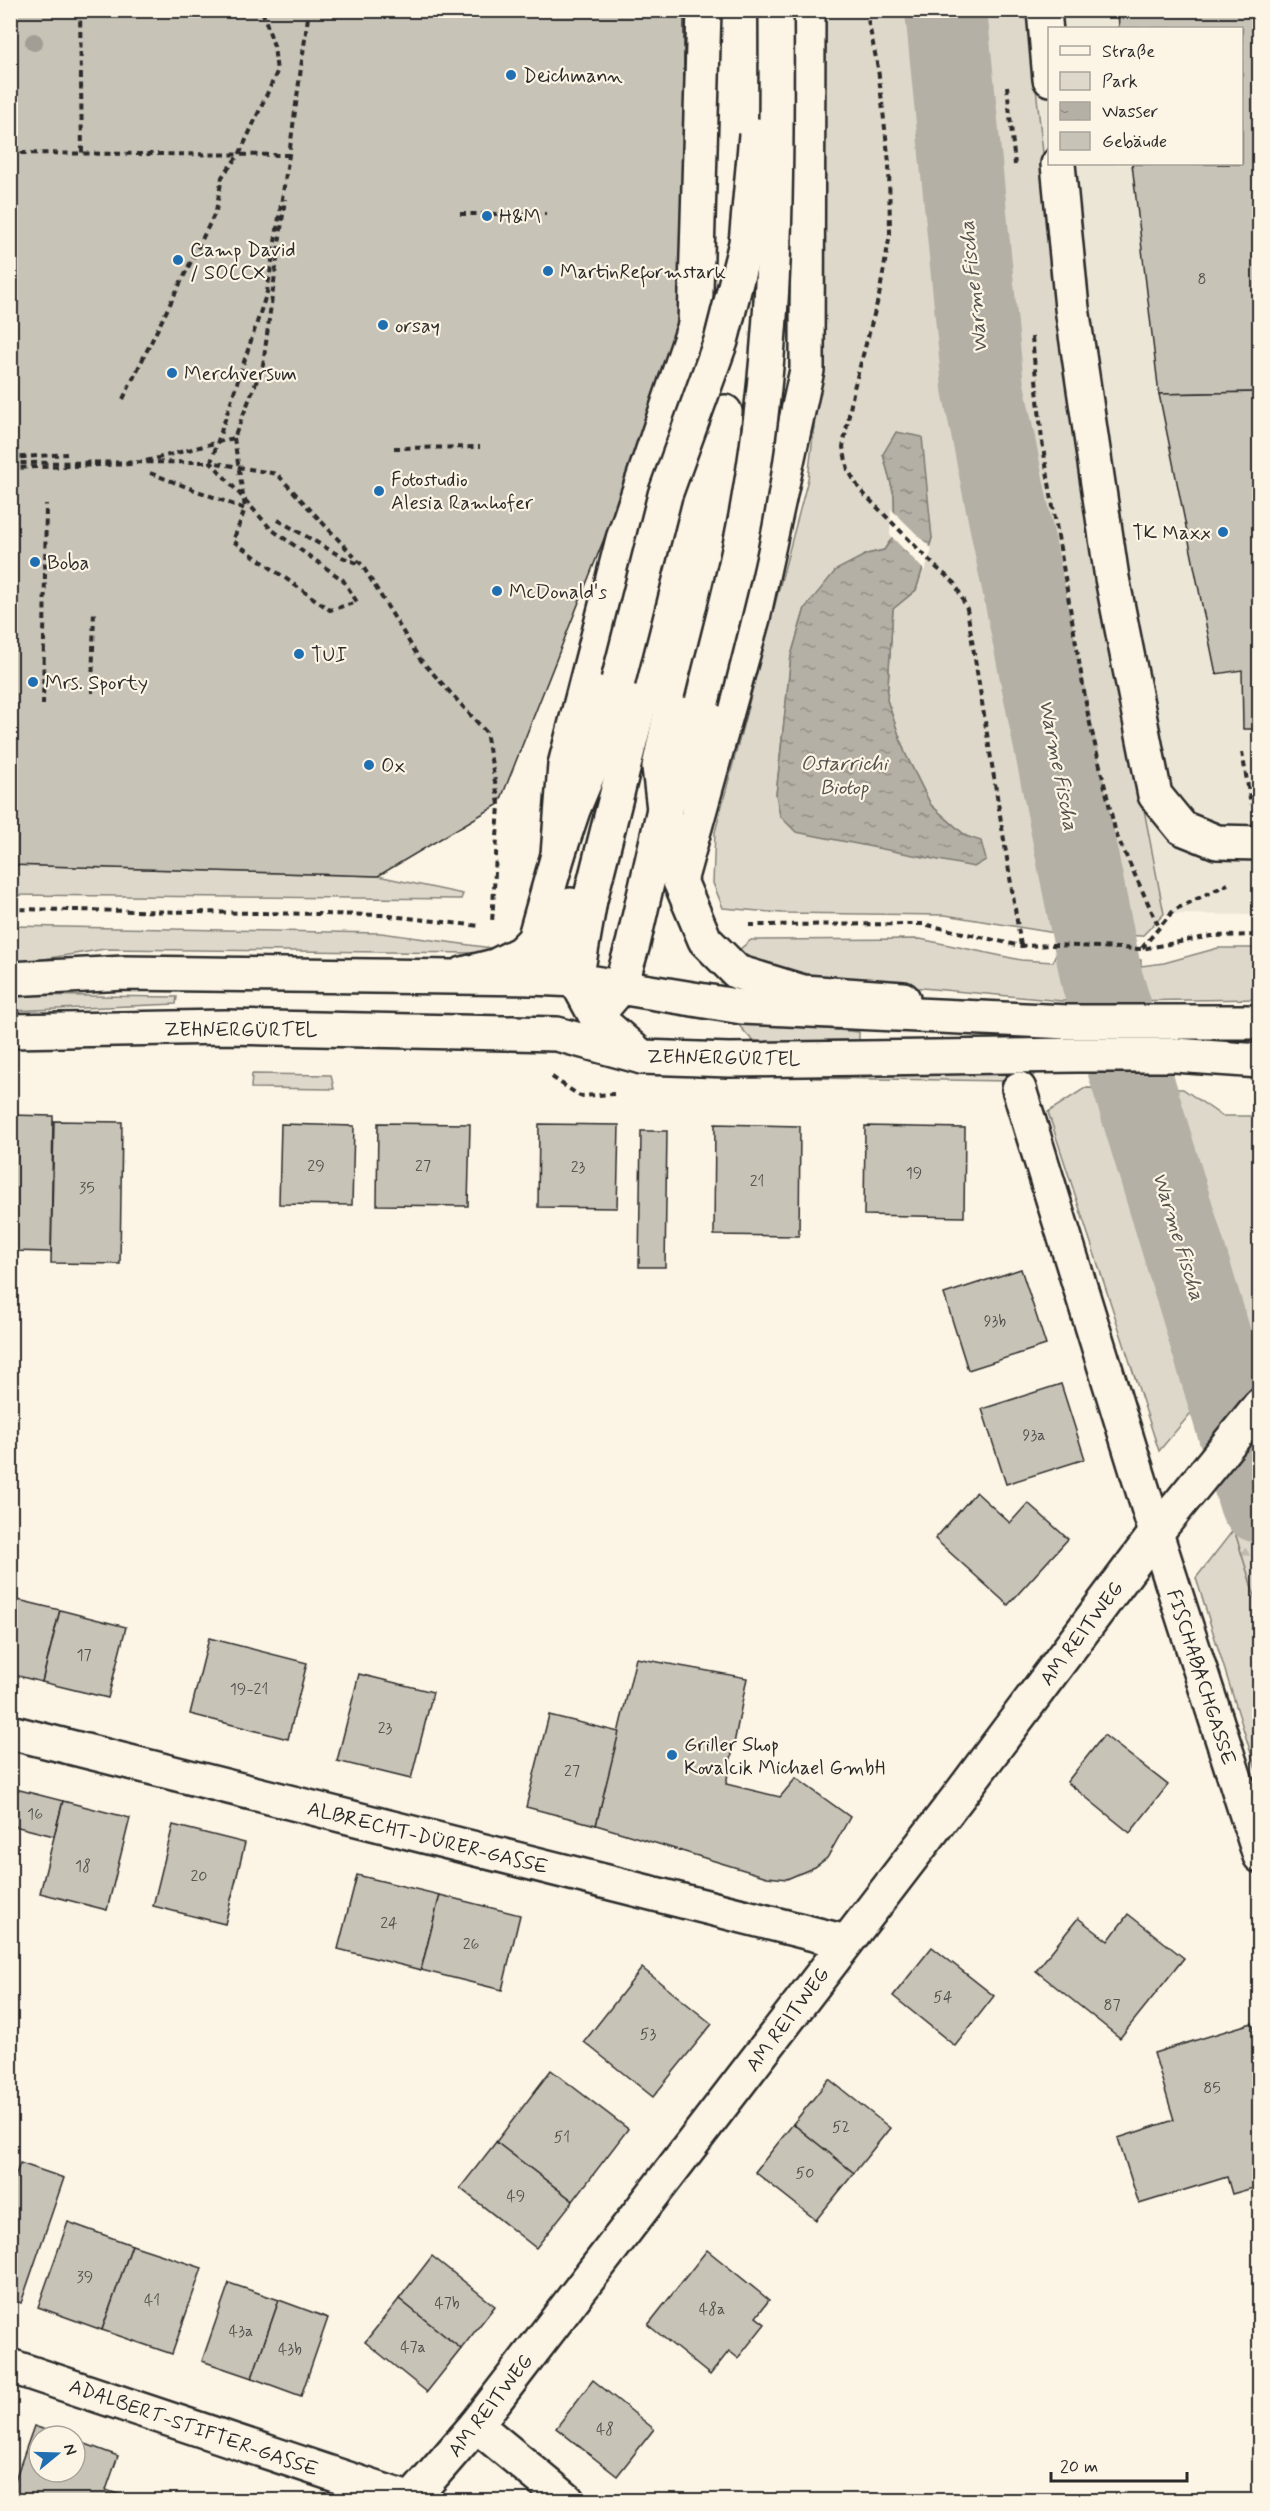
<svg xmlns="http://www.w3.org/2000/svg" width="1270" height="2511" font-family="Mynerve,sans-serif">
<defs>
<pattern id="forest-firs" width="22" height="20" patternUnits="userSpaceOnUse" patternTransform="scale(1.5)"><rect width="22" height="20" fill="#ded8ca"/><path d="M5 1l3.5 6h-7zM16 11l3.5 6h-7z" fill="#bfbaae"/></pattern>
<pattern id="water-ripples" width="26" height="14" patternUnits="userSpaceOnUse" patternTransform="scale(1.5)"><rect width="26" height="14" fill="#b4b0a5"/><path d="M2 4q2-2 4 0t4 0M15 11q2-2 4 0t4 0" fill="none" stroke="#938f87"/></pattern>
</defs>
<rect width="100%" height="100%" fill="#fcf5e5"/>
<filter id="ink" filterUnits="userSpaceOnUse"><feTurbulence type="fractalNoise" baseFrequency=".0167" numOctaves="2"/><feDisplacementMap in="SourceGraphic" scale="12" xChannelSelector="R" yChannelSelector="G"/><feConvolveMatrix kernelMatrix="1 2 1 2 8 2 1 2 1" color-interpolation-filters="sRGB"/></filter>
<g filter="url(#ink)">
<path fill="#ece6d7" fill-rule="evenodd" d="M1030,11H1259V915L1164,914L1075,450L1033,60ZM1050,28H1242V164H1050Z"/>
<g fill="#ded8ca" stroke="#84827a" stroke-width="1.5" fill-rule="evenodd">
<path d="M824,11H1030L1033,60L1075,450L1164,914L1142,936L1055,933L945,915L782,913L723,908L713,883L715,832L808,479L823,350ZM883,454L932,538L916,590L893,609L887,700L905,753L931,805L966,836L776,795L791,656L805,608L867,554L884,550L895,534L894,495Z"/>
<polygon points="11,865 378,876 463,894 461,899 11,895"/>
<polygon points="11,926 381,933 499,949 477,953 105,949 25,962 11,962"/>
<polygon points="920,939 1021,960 1053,962 1055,956 1086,957 1095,1001 1062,1001 792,976 761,966 739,950 751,940"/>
<polygon points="1218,948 1259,948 1259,999 1119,1001 1110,959 1141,960 1141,966 1164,963"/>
<polygon points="10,995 177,997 176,1004 11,1011"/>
<polygon points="735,1021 859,1032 859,1040 763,1042 752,1040"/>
<polygon points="1008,1068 1039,1069 1032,1077 1011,1081 811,1078 926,1075"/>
<polygon points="252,1074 331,1075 334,1089 251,1088"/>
<polygon points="1085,1088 1183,1089 1222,1116 1259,1116 1259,1332 1159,1451 1048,1112"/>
<polygon points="1234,1529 1259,1610 1259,1779 1196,1578"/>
</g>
<polygon fill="url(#forest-firs)" stroke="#84827a" stroke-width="1.5" points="1259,1489 1259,1610 1234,1529"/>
<polygon fill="url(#water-ripples)" stroke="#7d7b74" stroke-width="1.5" points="896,432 922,437 932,538 916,590 893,609 887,700 905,753 931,805 966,836 981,841 986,860 974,867 796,832 780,816 776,795 791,656 805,608 836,570 867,554 884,550 895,534 894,495 883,454"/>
<polygon fill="#fcf5e5" points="891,509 932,549 925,571 890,535"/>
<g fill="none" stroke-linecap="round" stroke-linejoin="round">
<polyline stroke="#b4b0a5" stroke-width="82" points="946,10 983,387 1102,980 1260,1502"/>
</g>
<g fill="#c8c3b7" stroke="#2b2b2b" stroke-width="1.5">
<polygon points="10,10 684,10 684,337 499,804 378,876 10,865"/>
<polygon points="1118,10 1260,10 1260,392 1159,394 1132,164 1242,164 1242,28 1119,28"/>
<polygon points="1260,392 1260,729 1243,729 1242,670 1216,674 1159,394"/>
<polygon points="10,1115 53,1116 51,1252 10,1251"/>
<polygon points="54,1121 122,1122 120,1264 51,1263"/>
<polygon points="378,1123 470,1124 468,1206 377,1205"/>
<polygon points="281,1124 354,1126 352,1205 279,1204"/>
<polygon points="539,1124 619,1125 617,1208 538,1207"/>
<polygon points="715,1124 800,1126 799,1236 714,1235"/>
<polygon points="865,1126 965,1128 964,1217 864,1215"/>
<polygon points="641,1131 667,1131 665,1267 639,1267"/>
<polygon points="1021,1269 1046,1345 968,1370 944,1294"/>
<polygon points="1061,1384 1085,1459 1006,1484 982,1409"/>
<polygon points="976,1492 1010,1523 1028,1503 1068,1539 1008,1605 935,1539"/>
<polygon points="10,1598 60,1610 42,1682 10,1674"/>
<polygon points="60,1610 126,1627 108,1698 42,1682"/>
<polygon points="209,1638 307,1663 288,1739 190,1714"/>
<polygon points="636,1658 747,1678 726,1784 780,1797 796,1778 850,1817 827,1858 815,1867 787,1879 767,1877 596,1825"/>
<polygon points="359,1674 433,1692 411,1779 337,1761"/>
<polygon points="549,1715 619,1732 596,1825 526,1807"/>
<polygon points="1104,1735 1168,1785 1130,1833 1067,1782"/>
<polygon points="12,1788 63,1801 54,1836 10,1825"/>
<polygon points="63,1801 130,1818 107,1910 40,1893"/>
<polygon points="173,1825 245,1843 225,1924 153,1906"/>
<polygon points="357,1875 440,1895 421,1970 338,1949"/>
<polygon points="440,1895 520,1915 502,1990 421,1970"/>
<polygon points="1128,1914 1184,1958 1120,2038 1036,1971 1078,1918 1108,1941"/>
<polygon points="932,1947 994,1996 955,2046 893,1996"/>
<polygon points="642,1968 712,2024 653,2097 584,2042"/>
<polygon points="1252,2023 1260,2048 1260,2186 1232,2194 1227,2177 1139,2204 1118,2138 1174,2120 1154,2053"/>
<polygon points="551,2070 628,2129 573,2201 496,2142"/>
<polygon points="829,2079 890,2128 854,2173 793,2124"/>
<polygon points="793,2124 854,2173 816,2220 755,2172"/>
<polygon points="496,2142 573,2201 536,2248 460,2188"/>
<polygon points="20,2163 64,2178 21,2303 10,2299 10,2191"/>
<polygon points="68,2222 132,2245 102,2330 38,2307"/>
<polygon points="132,2245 202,2268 172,2354 102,2330"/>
<polygon points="707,2250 769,2300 756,2317 765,2324 738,2358 729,2351 710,2375 648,2325"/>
<polygon points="432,2256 495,2306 461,2349 399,2299"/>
<polygon points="229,2283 279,2300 252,2378 202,2361"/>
<polygon points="399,2299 461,2349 427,2392 365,2342"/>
<polygon points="279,2300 328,2318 301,2396 252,2378"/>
<polygon points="593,2380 654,2429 617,2476 556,2428"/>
<polygon points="34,2426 63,2436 39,2436 39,2472 75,2472 75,2440 118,2456 106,2490 129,2498 128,2500 10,2500 10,2494"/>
</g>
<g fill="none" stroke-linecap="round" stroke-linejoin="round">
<g stroke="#2b2b2b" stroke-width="38">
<g id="minor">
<polyline points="1044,10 1050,79"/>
<polyline points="1058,164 1072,308 1112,578 1155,795 1182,828 1217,842 1260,843"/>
<polyline points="725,412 719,489 659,767 664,809 680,881 705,940 737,972 803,992 903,999"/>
<polyline points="558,855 565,765 623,539 695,325 704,10"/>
<polyline points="680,881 753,618 807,370 808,10"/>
<polyline points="463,974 495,966 521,953 534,940 558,855 573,810 598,750 618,681"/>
<polyline points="532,978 562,944 571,905"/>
<polyline points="602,1009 620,988 633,944 664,809 684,774 702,702"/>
<polyline points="642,1057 596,1017 576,980 590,900 686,520 696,457 722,416"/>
<polyline points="1019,1089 1156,1533 1260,1856"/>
<polyline points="10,1732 846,1942"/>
<polyline points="10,2366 411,2500"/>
<polyline points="476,2425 567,2500"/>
<polyline points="411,2500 476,2425 962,1792 1156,1533 1260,1405"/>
</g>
</g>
<g stroke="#2b2b2b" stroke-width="38">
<g id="major">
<polyline points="10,979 125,973 532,978 576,980 742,1007 1068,1022 1260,1022"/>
<polyline points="10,1031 225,1027 557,1034 642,1057 729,1060 1077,1055 1175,1055 1260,1061"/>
</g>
</g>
<g stroke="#2b2b2b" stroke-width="4" stroke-dasharray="6 4.5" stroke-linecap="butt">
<polyline points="80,10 82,153"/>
<polyline points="866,10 878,68 889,163 890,234 879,296 854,388 843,447 848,470 860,490 937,568 955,583 967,609 1021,946"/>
<polyline points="1007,86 1015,165"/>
<polyline points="10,153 290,155"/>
<polyline points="460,214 546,214"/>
<polyline points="1032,337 1042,441 1088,715 1116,834 1159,927"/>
<polyline points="123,399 216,211 222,177 240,153 277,72 274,46 262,10"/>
<polyline points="234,438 245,508"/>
<polyline points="394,448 480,447"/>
<polyline points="10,458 67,454"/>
<polyline points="146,461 234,438 263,365 285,199"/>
<polyline points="10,463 211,462 267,292 289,155 309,10"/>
<polyline points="10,468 133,464"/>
<polyline points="150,473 245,509 233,541 330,610 357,602 343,580 271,529 211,462 277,474 362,565 419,658 486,732 499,804 492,923"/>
<polyline points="278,520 342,557 359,564"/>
<polyline points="92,693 94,609"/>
<polyline points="43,705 46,504"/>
<polyline points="1242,752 1251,804"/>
<polyline points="10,909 381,915 480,926"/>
<polyline points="749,925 923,924 1021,946 1055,945 1142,949 1211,936 1260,935"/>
<polyline points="1142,948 1174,910 1228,884"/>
<polyline points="552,1077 580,1096 614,1094"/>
</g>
<use href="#minor" stroke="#fcf5e5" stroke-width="33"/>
<use href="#major" stroke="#fcf5e5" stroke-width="33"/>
<g stroke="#2b2b2b" stroke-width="38" stroke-linecap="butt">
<g id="minor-bridge">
<polyline points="618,681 665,495 721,341 746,243 756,135"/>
<path d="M702,702C718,636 737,570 748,504C777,341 777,175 776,10"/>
</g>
</g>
<use href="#minor-bridge" stroke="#fcf5e5" stroke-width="33"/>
</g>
<circle fill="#a29e95" cx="34" cy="42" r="9"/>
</g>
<g fill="#1f6fb2" stroke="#fcf5e5" stroke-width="2">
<circle cx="511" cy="75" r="6"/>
<circle cx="487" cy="216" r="6"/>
<circle cx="178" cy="260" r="6"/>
<circle cx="548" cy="271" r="6"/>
<circle cx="383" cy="325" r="6"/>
<circle cx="172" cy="373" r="6"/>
<circle cx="379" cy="491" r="6"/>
<circle cx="1223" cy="532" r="6"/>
<circle cx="35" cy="562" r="6"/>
<circle cx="497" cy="591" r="6"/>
<circle cx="299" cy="654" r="6"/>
<circle cx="33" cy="682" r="6"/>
<circle cx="369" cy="765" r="6"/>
<circle cx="672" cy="1755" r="6"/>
</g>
<g text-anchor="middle" stroke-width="4.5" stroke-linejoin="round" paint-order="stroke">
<g font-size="16" fill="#52514e">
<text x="1202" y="284">8</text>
<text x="316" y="1171">29</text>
<text x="423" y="1171">27</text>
<text x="578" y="1172">23</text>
<text x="914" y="1178">19</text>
<text x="757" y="1186">21</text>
<text x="87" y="1193">35</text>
<text x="995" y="1326">93b</text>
<text x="1034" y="1440">93a</text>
<text x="84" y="1660">17</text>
<text x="249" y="1694">19-21</text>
<text x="385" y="1733">23</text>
<text x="572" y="1776">27</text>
<text x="35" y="1819">16</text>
<text x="83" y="1871">18</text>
<text x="199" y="1881">20</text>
<text x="389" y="1928">24</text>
<text x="471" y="1949">26</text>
<text x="943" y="2002">54</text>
<text x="1112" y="2010">87</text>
<text x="648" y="2039">53</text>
<text x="1212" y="2093">85</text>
<text x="841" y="2132">52</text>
<text x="562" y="2142">51</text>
<text x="805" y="2178">50</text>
<text x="516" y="2201">49</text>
<text x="85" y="2282">39</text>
<text x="152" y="2305">41</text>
<text x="447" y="2308">47b</text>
<text x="712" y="2314">48a</text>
<text x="241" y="2336">43a</text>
<text x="413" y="2352">47a</text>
<text x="290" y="2354">43b</text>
<text x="605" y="2434">48</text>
</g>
<g font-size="20" fill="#2b2b2b" stroke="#fcf5e5" text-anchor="start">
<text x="523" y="82">Deichmann</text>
<text x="499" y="223">H&amp;M</text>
<text x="190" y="256">Camp David<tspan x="190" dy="23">/ SOCCX</tspan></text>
<text x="560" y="278">MartinReformstark</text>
<text x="395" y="332">orsay</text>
<text x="184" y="380">Merchversum</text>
<text x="391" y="486">Fotostudio<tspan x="391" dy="23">Alesia Ramhofer</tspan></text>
<text x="1211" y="539" text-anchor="end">TK Maxx</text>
<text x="47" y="569">Boba</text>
<text x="509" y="598">McDonald's</text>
<text x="311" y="661">TUI</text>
<text x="45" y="689">Mrs. Sporty</text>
<text x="381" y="772">Ox</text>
<text x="684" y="1751">Griller Shop<tspan x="684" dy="23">Kovalcik Michael GmbH</tspan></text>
</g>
<g font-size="20" fill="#2b2b2b" stroke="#fcf5e5">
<text x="241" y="1036">ZEHNERGÜRTEL</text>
<text transform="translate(724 1057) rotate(1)" y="7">ZEHNERGÜRTEL</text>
<text transform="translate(1081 1633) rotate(-53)" y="7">AM REITWEG</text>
<text transform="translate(1202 1677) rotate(72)" y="7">FISCHABACHGASSE</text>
<text transform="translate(428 1837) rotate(14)" y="7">ALBRECHT-DÜRER-GASSE</text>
<text transform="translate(787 2019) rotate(-53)" y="7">AM REITWEG</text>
<text transform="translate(490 2405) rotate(-52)" y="7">AM REITWEG</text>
<text transform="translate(194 2427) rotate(19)" y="7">ADALBERT-STIFTER-GASSE</text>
</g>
<g font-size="21" font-style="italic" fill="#545350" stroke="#fcf5e5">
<text transform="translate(973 287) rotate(-96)" y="7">Warme Fischa</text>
<text x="844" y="770">Ostarrichi<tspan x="844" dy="24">Biotop</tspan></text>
<text transform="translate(1059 765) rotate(79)" y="7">Warme Fischa</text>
<text transform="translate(1179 1236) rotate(73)" y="7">Warme Fischa</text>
</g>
</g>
<rect width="1270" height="2511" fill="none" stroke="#fcf5e5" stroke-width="36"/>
<rect x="18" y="18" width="1234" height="2475" fill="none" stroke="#2b2b2b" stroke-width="2" filter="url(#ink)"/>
<rect x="1048" y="27" width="195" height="138" fill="#fcf5e5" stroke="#a8a49b" stroke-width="1.5"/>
<rect x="1060" y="46" width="30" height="9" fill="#fcf5e5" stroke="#a8a49b" stroke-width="1.5"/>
<text x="1102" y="57" font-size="18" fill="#2b2b2b">Straße</text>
<rect x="1060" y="72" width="30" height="18" fill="#ded8ca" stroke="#a8a49b" stroke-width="1.5"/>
<text x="1102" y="87" font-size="18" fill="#2b2b2b">Park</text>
<rect x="1060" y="102" width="30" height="18" fill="url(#water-ripples)" stroke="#a8a49b" stroke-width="1.5"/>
<text x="1102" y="117" font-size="18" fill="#2b2b2b">Wasser</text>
<rect x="1060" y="132" width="30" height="18" fill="#c8c3b7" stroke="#a8a49b" stroke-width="1.5"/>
<text x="1102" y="147" font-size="18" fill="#2b2b2b">Gebäude</text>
<g transform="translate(57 2454) rotate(71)"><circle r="28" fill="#fcf5e5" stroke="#a8a49b" stroke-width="1.5"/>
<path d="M0-4.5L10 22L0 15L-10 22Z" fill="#1f6fb2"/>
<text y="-9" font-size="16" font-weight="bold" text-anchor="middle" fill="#2b2b2b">N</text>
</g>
<path d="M1051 2472v9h136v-9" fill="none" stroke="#2b2b2b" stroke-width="3"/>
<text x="1060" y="2472" font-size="18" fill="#2b2b2b" stroke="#fcf5e5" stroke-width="4.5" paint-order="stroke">20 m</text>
</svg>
